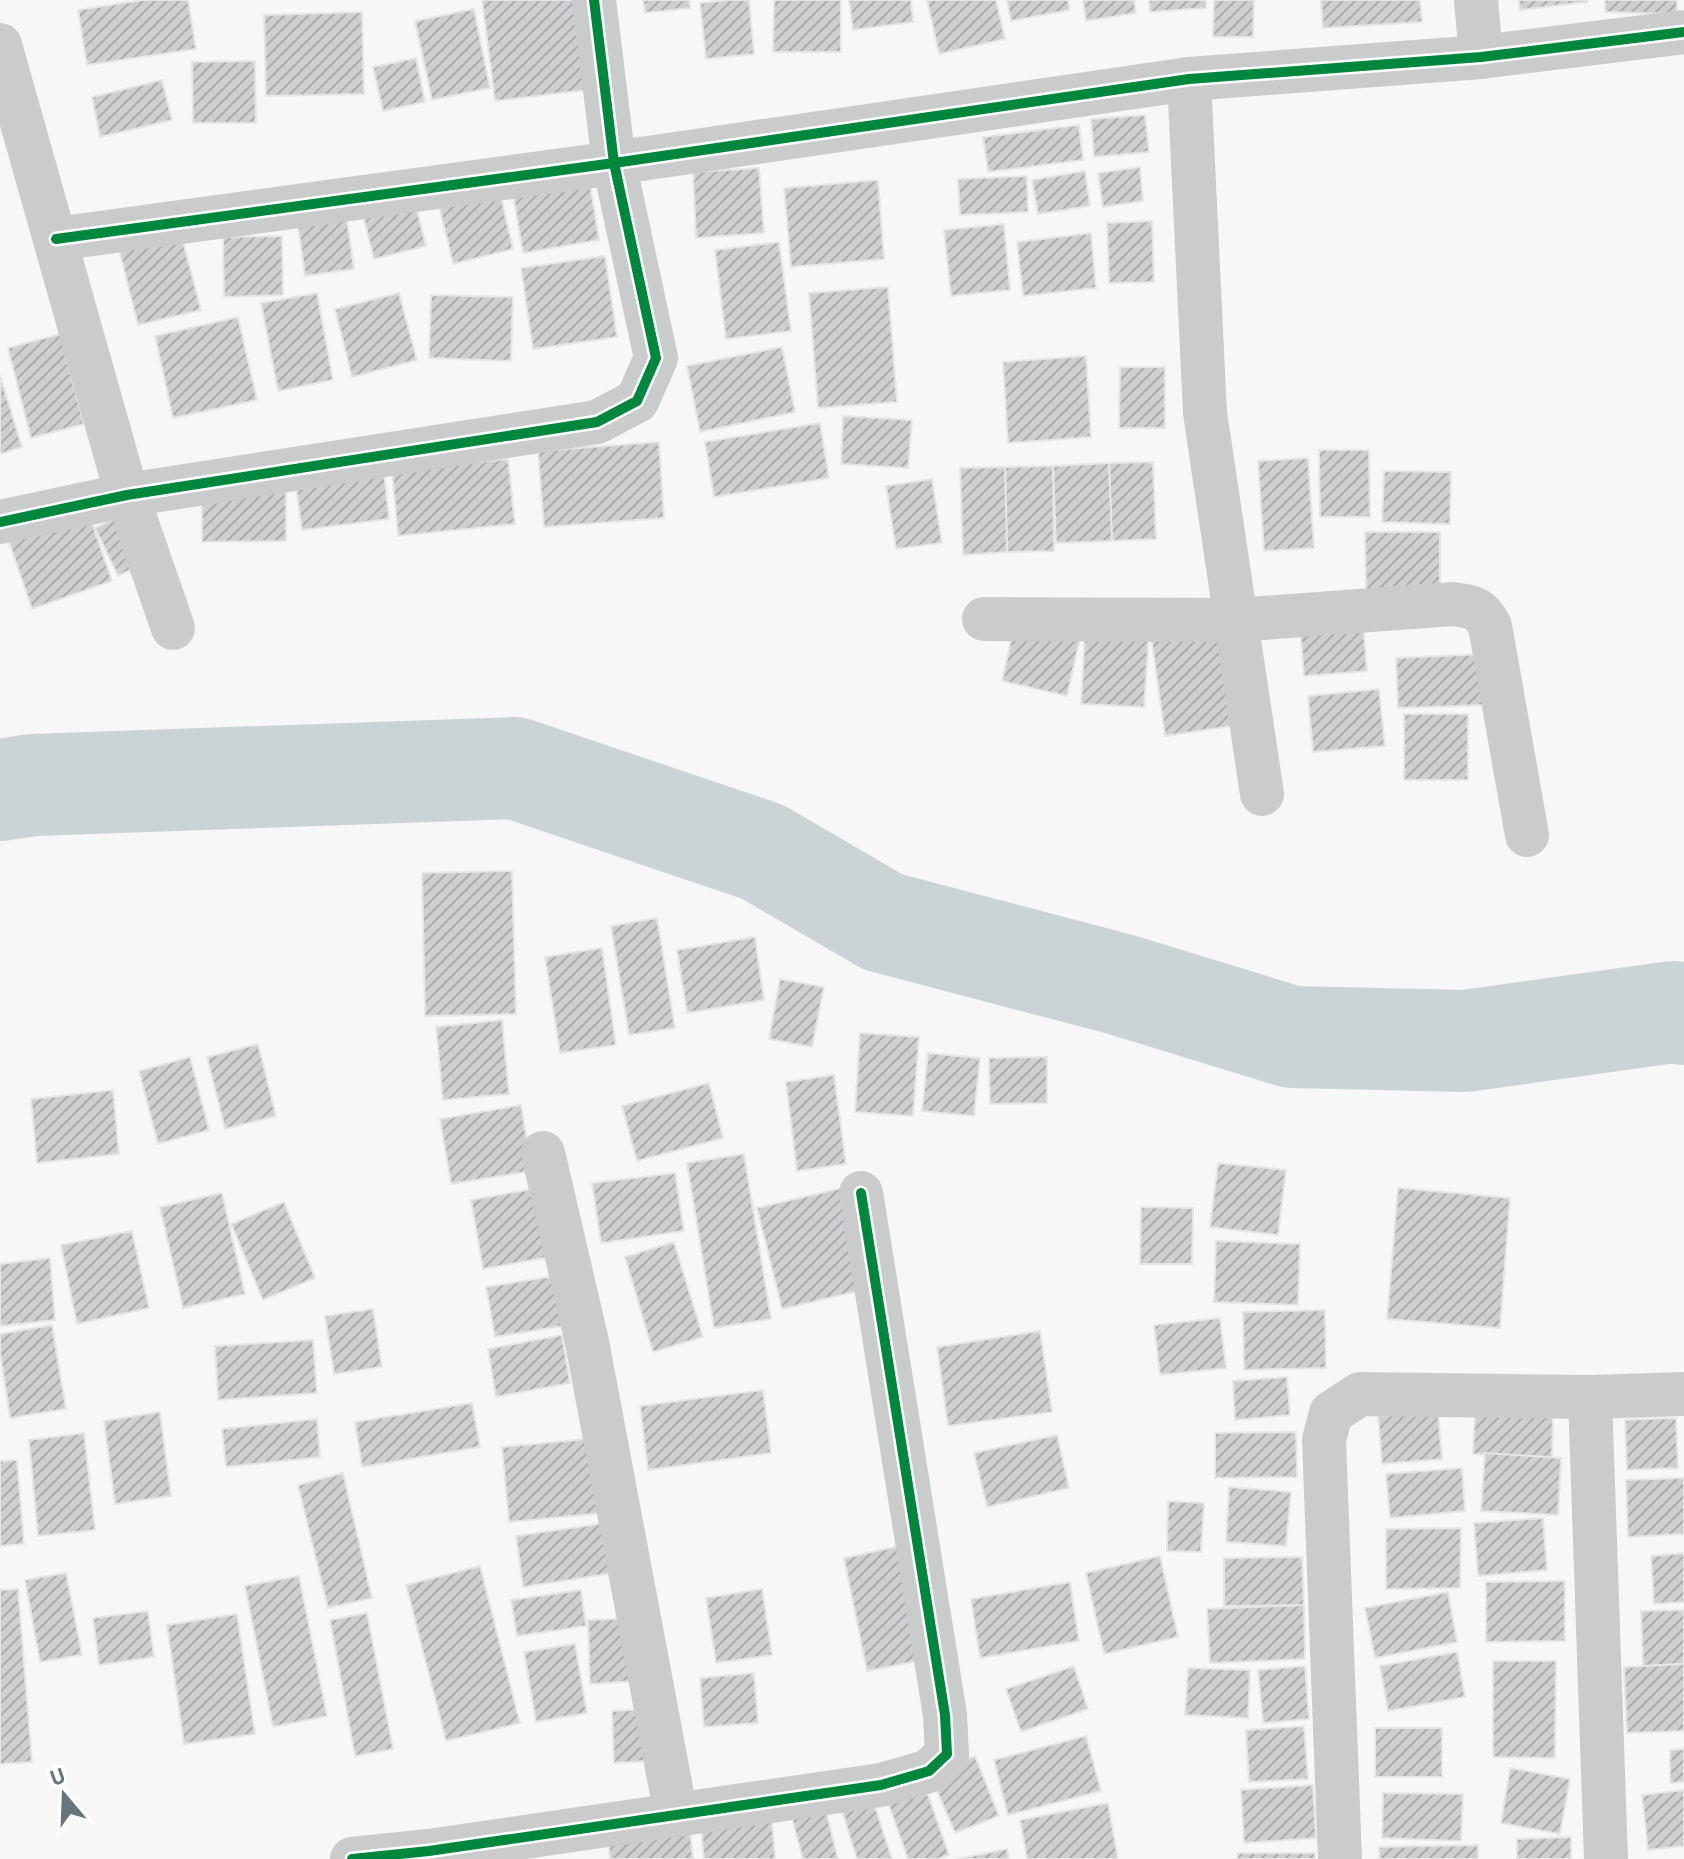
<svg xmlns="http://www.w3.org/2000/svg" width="1684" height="1859" font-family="'Titillium Web',sans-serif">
<defs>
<pattern id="building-hatch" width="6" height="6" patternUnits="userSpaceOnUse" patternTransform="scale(2)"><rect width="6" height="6" fill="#cecfd0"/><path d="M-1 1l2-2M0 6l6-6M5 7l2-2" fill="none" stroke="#abadae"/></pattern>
</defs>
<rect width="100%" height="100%" fill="#f7f7f7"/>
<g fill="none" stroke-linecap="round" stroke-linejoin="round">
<polyline stroke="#cbd3d5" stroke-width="102" points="0,790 33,785 515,768 763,852 883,922 1119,984 1292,1037 1465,1041 1673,1012 1684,1014"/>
</g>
<g fill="url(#building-hatch)" stroke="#e6e6e6" stroke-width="2">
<polygon points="142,0 188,0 196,49 87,65 78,10"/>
<polygon points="482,0 574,0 586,90 495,101"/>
<polygon points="643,0 689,0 690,8 645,13"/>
<polygon points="728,0 749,0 754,54 706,59 700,3"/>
<polygon points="774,0 841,0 841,52 773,52"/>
<polygon points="849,0 911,0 913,22 853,30"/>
<polygon points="927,0 996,0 1005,39 939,54"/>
<polygon points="1007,0 1068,0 1070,10 1011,21"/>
<polygon points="1083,0 1134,0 1136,13 1086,21"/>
<polygon points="1149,0 1206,0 1206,8 1150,12"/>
<polygon points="1214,0 1254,0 1253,37 1213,37"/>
<polygon points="1321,0 1420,0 1422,22 1323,28"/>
<polygon points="1519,0 1587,0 1587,2 1520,10"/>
<polygon points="1605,0 1677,0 1677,14 1605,12"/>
<polygon points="474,9 490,88 432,100 415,21"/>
<polygon points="362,12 364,94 266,96 264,15"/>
<polygon points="416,58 425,102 383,111 373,67"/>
<polygon points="255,61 256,123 193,123 192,62"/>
<polygon points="162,80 172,120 100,137 92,97"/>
<polygon points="1145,115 1149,152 1094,157 1091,119"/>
<polygon points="1079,125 1083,160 988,172 983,137"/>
<polygon points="1140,167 1143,201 1103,207 1098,173"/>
<polygon points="759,168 764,233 696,238 693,172"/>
<polygon points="1085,171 1090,206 1038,214 1032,180"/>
<polygon points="1027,176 1028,212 960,215 958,179"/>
<polygon points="589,177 599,240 523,253 512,189"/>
<polygon points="878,180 884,259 791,267 784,188"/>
<polygon points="500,192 513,249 453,264 439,206"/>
<polygon points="413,194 426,246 374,259 361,208"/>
<polygon points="346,213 354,269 305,276 297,219"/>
<polygon points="1152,221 1154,282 1109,283 1107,223"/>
<polygon points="1004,224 1010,290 951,296 944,230"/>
<polygon points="180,230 201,310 138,325 118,246"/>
<polygon points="1091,233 1096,288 1023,296 1017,242"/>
<polygon points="282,236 283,295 224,297 223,237"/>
<polygon points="779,242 791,331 726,339 715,250"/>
<polygon points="605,256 617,337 533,349 521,268"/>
<polygon points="888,287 897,402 818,408 809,293"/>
<polygon points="317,293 333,380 278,391 261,303"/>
<polygon points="399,293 417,360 352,377 335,309"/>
<polygon points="431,295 513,297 511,361 429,358"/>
<polygon points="238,317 257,400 173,418 155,336"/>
<polygon points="60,334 84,424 31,438 8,348"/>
<polygon points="782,347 795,412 700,432 687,366"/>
<polygon points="1086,356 1091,437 1008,443 1003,362"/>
<polygon points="1120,367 1165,367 1165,428 1119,428"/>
<polygon points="0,375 22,447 0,454"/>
<polygon points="843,416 912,420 908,468 841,464"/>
<polygon points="820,423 829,478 714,497 705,442"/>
<polygon points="659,442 664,518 544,527 538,451"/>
<polygon points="1319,450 1369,450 1370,517 1320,517"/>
<polygon points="1308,458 1314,548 1264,551 1258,461"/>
<polygon points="508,459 515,524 398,536 392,470"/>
<polygon points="1153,462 1156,539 1112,541 1109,463"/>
<polygon points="1109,463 1112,541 1056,543 1053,466"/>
<polygon points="1053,466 1054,551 1007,552 1005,467"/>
<polygon points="1005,467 1007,552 963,555 960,468"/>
<polygon points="384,471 389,519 302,530 295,481"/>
<polygon points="1384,471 1451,472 1450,524 1382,522"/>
<polygon points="932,479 942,543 896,549 886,486"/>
<polygon points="286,488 286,541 202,542 202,489"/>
<polygon points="89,514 112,581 32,609 9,542"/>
<polygon points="121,515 144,564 118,576 95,528"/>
<polygon points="1365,532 1440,532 1440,590 1366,592"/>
<polygon points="1363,622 1367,671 1304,676 1300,628"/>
<polygon points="1015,623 1081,634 1067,696 1002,681"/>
<polygon points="1229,624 1245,724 1165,736 1151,636"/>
<polygon points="1085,631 1149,634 1144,707 1081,704"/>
<polygon points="1484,654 1485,705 1398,708 1396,658"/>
<polygon points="1379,689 1385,746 1313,752 1308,696"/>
<rect x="1404" y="714" width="64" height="66"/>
<polygon points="512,871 516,1014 425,1016 422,873"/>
<polygon points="657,918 675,1028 629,1035 611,926"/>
<polygon points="755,937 764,1000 687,1013 677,950"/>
<polygon points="602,948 616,1045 560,1053 545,957"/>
<polygon points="780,979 824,987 812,1047 769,1039"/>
<polygon points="502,1020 509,1094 443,1100 436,1027"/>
<polygon points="860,1033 919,1037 913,1116 855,1112"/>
<polygon points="258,1044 276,1116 225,1129 207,1057"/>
<polygon points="928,1053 980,1058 974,1116 922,1111"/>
<polygon points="190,1057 209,1130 158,1144 139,1071"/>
<polygon points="1047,1057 1047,1103 990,1104 989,1058"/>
<polygon points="834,1075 846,1164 797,1171 786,1082"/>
<polygon points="709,1083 723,1138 637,1161 622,1106"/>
<polygon points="113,1090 119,1154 37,1163 31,1099"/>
<polygon points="521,1105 532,1171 451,1184 440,1119"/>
<polygon points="744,1154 771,1319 714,1328 687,1163"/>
<polygon points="1218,1163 1286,1170 1278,1235 1210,1227"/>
<polygon points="675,1173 684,1231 601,1243 592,1183"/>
<polygon points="549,1186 561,1255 483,1269 471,1200"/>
<polygon points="842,1188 867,1289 782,1309 757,1208"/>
<polygon points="1398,1188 1510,1198 1500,1328 1387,1319"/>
<polygon points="222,1193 245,1294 183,1308 160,1207"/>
<polygon points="284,1202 315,1278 263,1300 231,1224"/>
<polygon points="1141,1207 1193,1208 1192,1264 1140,1264"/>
<polygon points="132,1231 149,1308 77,1324 61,1245"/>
<polygon points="1216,1241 1300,1244 1298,1305 1214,1302"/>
<polygon points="674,1242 703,1337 653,1352 625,1257"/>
<polygon points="50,1258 55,1320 0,1326 0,1264"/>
<polygon points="567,1274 575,1324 495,1337 486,1287"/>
<polygon points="373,1309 382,1367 334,1374 325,1316"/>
<polygon points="1325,1310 1326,1368 1244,1370 1243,1312"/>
<polygon points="1220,1318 1226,1368 1160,1375 1154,1325"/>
<polygon points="52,1325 66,1409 10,1418 0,1352 0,1334"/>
<polygon points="1040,1331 1052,1412 948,1426 937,1347"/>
<polygon points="562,1335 570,1383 496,1397 488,1349"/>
<polygon points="313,1340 317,1393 218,1400 215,1346"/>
<polygon points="1287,1377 1290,1415 1235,1420 1233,1381"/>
<polygon points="763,1390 771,1453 648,1470 640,1406"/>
<polygon points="472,1403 480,1447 362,1467 355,1422"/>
<polygon points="1438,1411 1442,1459 1382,1464 1378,1416"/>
<polygon points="1475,1411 1553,1414 1552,1457 1473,1454"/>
<polygon points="160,1412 171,1496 115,1504 104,1421"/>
<polygon points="1676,1418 1678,1468 1627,1470 1625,1420"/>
<polygon points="317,1419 320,1457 226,1467 222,1429"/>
<polygon points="1296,1432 1297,1477 1215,1478 1215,1433"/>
<polygon points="84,1433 95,1530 38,1536 29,1440"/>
<polygon points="1057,1435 1069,1488 987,1507 974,1453"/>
<polygon points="597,1438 604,1513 509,1522 502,1447"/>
<polygon points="1485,1453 1561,1458 1558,1515 1481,1511"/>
<polygon points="17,1460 24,1544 0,1546 0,1461"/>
<polygon points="1462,1468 1465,1511 1390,1518 1386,1474"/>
<polygon points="343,1473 372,1598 328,1608 298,1485"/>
<polygon points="1684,1478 1684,1534 1628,1537 1626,1480"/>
<polygon points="1229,1487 1291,1492 1286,1546 1226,1542"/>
<polygon points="1168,1501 1204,1503 1201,1552 1167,1551"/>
<polygon points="1543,1518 1547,1570 1478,1576 1474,1523"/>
<polygon points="606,1523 614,1573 523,1587 516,1536"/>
<polygon points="1461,1528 1460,1588 1386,1589 1386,1529"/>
<polygon points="909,1544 933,1658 867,1671 844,1558"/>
<polygon points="1684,1553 1684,1602 1654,1604 1651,1556"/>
<polygon points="1160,1556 1178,1637 1104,1654 1086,1573"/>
<polygon points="1302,1557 1304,1605 1224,1606 1224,1558"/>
<polygon points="480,1566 520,1723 446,1741 406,1585"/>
<polygon points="66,1573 82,1655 40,1662 25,1580"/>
<polygon points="299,1576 327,1716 273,1727 245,1586"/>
<polygon points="1565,1581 1565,1641 1486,1642 1486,1582"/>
<polygon points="1070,1582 1079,1641 980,1658 971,1599"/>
<polygon points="18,1589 32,1762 0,1764 0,1590"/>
<polygon points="762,1589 772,1655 716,1663 706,1598"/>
<polygon points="581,1590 586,1626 517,1636 511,1600"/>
<polygon points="1448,1592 1457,1642 1375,1658 1365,1608"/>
<polygon points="1304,1605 1305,1659 1210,1663 1207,1609"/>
<polygon points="1684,1610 1684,1664 1643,1666 1641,1611"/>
<polygon points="148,1611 154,1657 99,1665 93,1618"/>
<polygon points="367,1613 393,1749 355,1756 330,1620"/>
<polygon points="237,1614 255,1734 184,1744 167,1625"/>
<polygon points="635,1618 637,1681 590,1684 588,1620"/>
<polygon points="575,1644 587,1713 536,1722 524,1652"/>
<polygon points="1457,1652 1465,1697 1388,1711 1380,1666"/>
<polygon points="1493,1661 1556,1661 1555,1758 1493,1757"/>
<polygon points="1684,1664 1684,1731 1627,1733 1624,1667"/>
<polygon points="1074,1666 1088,1709 1021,1732 1006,1689"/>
<polygon points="1305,1666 1309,1719 1263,1723 1258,1670"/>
<polygon points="1188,1668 1250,1670 1248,1718 1185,1715"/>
<polygon points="754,1673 758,1723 704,1727 700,1678"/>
<polygon points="648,1709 651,1761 614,1763 612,1711"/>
<polygon points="1304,1726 1308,1779 1249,1782 1246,1730"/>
<rect x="1375" y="1728" width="67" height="49"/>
<polygon points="1086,1736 1101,1791 1008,1815 994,1760"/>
<polygon points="1684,1749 1684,1782 1670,1783 1670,1750"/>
<polygon points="975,1756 999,1816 955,1833 930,1774"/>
<polygon points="1510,1768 1570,1779 1560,1834 1501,1823"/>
<polygon points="921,1775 949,1855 938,1859 908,1859 883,1788"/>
<polygon points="1313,1785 1316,1838 1244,1843 1241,1790"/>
<polygon points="1684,1790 1684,1846 1648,1850 1642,1795"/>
<polygon points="1383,1793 1463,1794 1461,1841 1382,1838"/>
<polygon points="871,1794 892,1859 857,1859 840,1804"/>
<polygon points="823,1799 838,1859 803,1859 789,1808"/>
<polygon points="1108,1803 1118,1859 1027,1859 1020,1820"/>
<polygon points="772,1820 775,1859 704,1859 701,1826"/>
<polygon points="690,1830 693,1859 610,1859 608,1839"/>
<polygon points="1571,1837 1571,1859 1517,1859 1517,1839"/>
<polygon points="1478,1845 1478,1859 1379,1859 1379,1847"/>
<polygon points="1007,1849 1009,1859 956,1859"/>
<polygon points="1238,1853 1315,1853 1315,1859 1237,1859"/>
</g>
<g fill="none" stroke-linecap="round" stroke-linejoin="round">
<g stroke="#cacccc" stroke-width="44">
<polyline points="1476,0 1481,57"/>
<polyline points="0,45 127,495 173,628"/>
<polyline points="1189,79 1205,413 1262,794"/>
<polyline points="56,239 614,163 1189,79 1481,57 1684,32"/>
<polyline points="0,522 127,495 597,422 637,401 656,358 614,163 594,0"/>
<path d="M984,619L1236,620L1453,604C1473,607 1480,607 1490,626L1527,835"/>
<polyline points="543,1153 587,1342 676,1815"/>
<polyline points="1590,1397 1606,1859"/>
<polyline points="352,1859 429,1851 881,1785 929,1771 947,1754 945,1715 861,1193"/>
<polyline points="1340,1859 1324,1440 1331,1413 1360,1394 1590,1397 1684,1394"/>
</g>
<g stroke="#fff" stroke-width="15">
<g id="cycleway">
<polyline points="56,239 614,163 1189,79 1481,57 1684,32"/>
<polyline points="0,522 127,495 597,422 637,401 656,358 614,163 594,0"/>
<polyline points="352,1859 429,1851 881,1785 929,1771 947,1754 945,1715 861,1193"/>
</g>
</g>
<use href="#cycleway" stroke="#00873e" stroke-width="10"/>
</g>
<g transform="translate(64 1795) rotate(341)" stroke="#ffffff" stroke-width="6" paint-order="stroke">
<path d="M0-6L14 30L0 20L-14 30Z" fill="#66757e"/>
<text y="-12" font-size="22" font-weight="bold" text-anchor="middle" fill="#66757e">U</text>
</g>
</svg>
